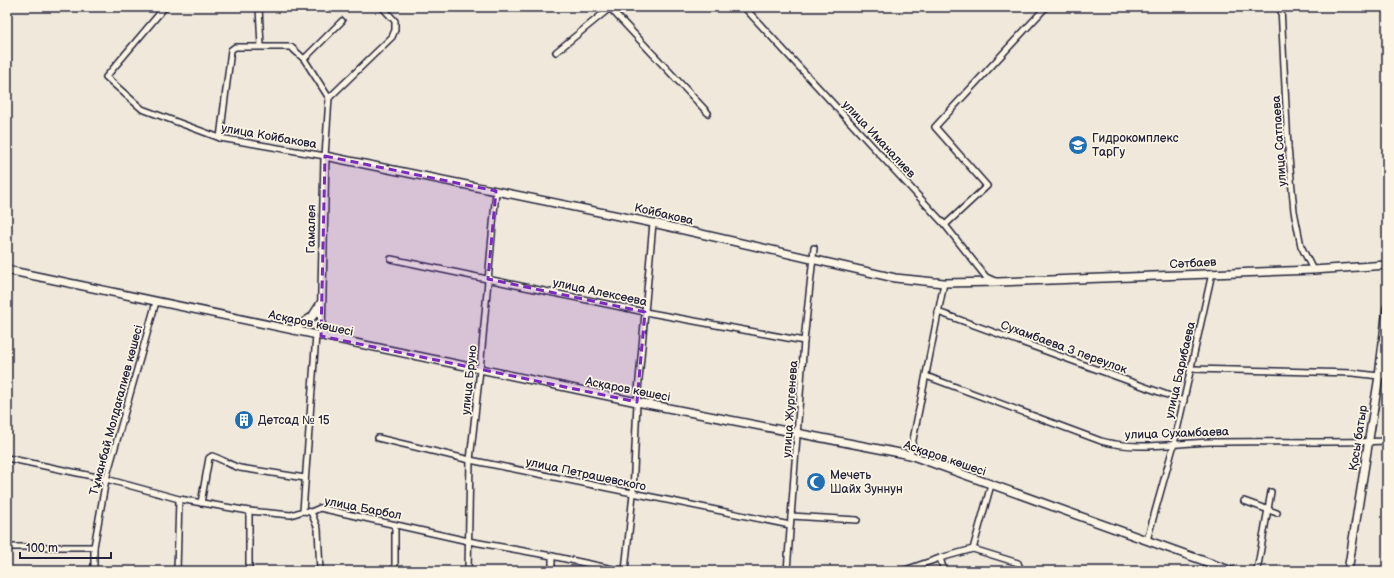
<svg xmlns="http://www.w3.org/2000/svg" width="1394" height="578" font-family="'Balsamiq Sans',sans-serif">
<rect width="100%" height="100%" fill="#efe8db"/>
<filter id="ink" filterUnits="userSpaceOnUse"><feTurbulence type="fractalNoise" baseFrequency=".025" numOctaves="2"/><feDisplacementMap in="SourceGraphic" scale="8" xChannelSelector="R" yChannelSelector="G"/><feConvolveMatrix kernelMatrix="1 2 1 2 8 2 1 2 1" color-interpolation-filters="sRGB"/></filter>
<g filter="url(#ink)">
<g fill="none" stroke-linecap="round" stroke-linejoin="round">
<g stroke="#22223b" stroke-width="8">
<g id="street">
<polyline points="165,7 106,77 142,109 220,138 325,156 329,98 392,37 395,30 395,21 382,7"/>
<polyline points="259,7 261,46"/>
<polyline points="609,7 708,113"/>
<polyline points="744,7 945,225 986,277 995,281"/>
<polyline points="1281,7 1288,147 1294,211 1301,246 1313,270"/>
<polyline points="556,52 611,7"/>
<polyline points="304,59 342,21"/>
<polyline points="220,138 231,50 235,47 291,47 304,59 329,98"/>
<polyline points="945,225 987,186 935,127 1046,7"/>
<polyline points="391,259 645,312 804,341"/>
<polyline points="938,312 1184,401"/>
<polyline points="1191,369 1353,373 1379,376 1387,375"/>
<path d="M926,376L1101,441C1137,451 1173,443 1210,442C1269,441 1328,443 1387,441"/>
<polyline points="378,438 470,460 790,525"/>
<polyline points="910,455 944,283"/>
<polyline points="7,458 106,479 179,499 249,511 291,515 303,511 311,512 320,508 468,541 552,556 622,571"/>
<polyline points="1244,501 1277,513"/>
<path d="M201,503L209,458L212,456C222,459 229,465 240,468L305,478"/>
<polyline points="249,511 249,571"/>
<polyline points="303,511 316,335"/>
<polyline points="311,512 318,529 320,571"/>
<polyline points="791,516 857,520"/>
<polyline points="395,525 395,571"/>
<polyline points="1147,540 1174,444 1212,273"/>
<polyline points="7,547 94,547"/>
<polyline points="973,549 1018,563 1021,571"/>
<polyline points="552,556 552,571"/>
<polyline points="940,558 944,571"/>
<polyline points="94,571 94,547 106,479 156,302"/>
<polyline points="177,571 179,499"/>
<polyline points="468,571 470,460 480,370 496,191"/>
<polyline points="625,571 633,494 637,402 653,223"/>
<polyline points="787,571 804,341 814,248"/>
<polyline points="902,571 940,558 973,549 991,485"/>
<polyline points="1257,571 1271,492"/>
</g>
</g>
<g stroke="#22223b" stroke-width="10">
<g id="secondary">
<polyline points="7,270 637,402 910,455 1232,571"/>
<polyline points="293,330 312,317 321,303"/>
<polyline points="321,336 325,156 653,223 895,278 944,283 999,282 1313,270 1387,265"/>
<polyline points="1348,571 1379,376 1387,308"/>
</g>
</g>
<use href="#street" stroke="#fcf5e5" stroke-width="5"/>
<use href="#secondary" stroke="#fcf5e5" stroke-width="7"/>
</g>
</g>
<path fill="#7b2cbf" fill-opacity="0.2" stroke="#7b2cbf" stroke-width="3" stroke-dasharray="8 5" stroke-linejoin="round" d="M325,156L496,191L488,279L645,312L637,402L321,336Z"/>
<defs>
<g id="university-disc" transform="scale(1)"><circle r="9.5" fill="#1f6fb2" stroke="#fcf5e5"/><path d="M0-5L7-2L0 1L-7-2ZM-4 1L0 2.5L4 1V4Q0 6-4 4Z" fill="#fff"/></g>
<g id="building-disc" transform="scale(1)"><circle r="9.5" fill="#1f6fb2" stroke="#fcf5e5"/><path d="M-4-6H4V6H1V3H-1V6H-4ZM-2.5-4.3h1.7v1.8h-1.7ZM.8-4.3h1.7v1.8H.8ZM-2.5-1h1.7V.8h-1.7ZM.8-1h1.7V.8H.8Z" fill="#fff"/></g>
<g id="mosque-disc" transform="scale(1)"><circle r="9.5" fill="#1f6fb2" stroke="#fcf5e5"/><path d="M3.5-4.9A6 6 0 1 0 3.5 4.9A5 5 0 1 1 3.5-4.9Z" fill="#fff"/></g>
</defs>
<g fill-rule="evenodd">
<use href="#university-disc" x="1078" y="145"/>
<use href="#building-disc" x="244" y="420"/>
<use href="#mosque-disc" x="816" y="482"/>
</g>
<g text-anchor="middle" stroke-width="3.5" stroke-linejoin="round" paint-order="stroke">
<g font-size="12" fill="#22223b" stroke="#fcf5e5">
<text transform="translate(269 136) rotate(10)" y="4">улица Койбакова</text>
<text transform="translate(879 139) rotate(47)" y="4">улица Иманалиев</text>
<text transform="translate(1279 141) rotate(-94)" y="4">улица Сатпаева</text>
<text transform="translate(664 214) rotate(13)" y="4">Койбакова</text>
<text transform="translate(311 229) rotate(-89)" y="4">Гамалея</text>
<text transform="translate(1193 263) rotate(-3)" y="4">Сәтбаев</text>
<text transform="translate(600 292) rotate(12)" y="4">улица Алексеева</text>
<text transform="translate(311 323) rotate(12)" y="4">Асқаров көшесі</text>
<text transform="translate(1064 347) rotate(20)" y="4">Сухамбаева 3 переулок</text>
<text transform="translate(1180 370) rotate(-77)" y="4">улица Барибаева</text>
<text transform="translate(469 380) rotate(-84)" y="4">улица Бруно</text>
<text transform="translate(628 389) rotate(11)" y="4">Асқаров көшесі</text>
<text transform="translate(790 409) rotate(-86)" y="4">улица Жургенева</text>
<text transform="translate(116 410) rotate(-75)" y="4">Тұманбай Молдағалиев көшесі</text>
<text transform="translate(1177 433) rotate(-2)" y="4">улица Сухамбаева</text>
<text transform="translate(1358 438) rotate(-81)" y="4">Қосы батыр</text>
<text transform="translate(945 458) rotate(19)" y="4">Асқаров көшесі</text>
<text transform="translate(586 474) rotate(12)" y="4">улица Петрашевского</text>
<text transform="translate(363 508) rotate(11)" y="4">улица Барбол</text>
</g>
<g font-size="12" fill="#22223b" stroke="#fcf5e5" text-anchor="start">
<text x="1092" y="142">Гидрокомплекс<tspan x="1092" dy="14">ТарГу</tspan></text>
<text x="258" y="424">Детсад № 15</text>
<text x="830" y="479">Мечеть<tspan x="830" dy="14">Шайх Зуннун</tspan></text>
</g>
</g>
<rect width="1394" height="578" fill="none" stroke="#fcf5e5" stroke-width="24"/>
<rect x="12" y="12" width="1370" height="554" fill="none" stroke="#22223b" stroke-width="1.5" filter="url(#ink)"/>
<path d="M20 552v6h91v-6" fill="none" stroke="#22223b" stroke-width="2"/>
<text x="26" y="552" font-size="12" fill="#22223b" stroke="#fcf5e5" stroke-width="3" paint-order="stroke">100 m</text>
</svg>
